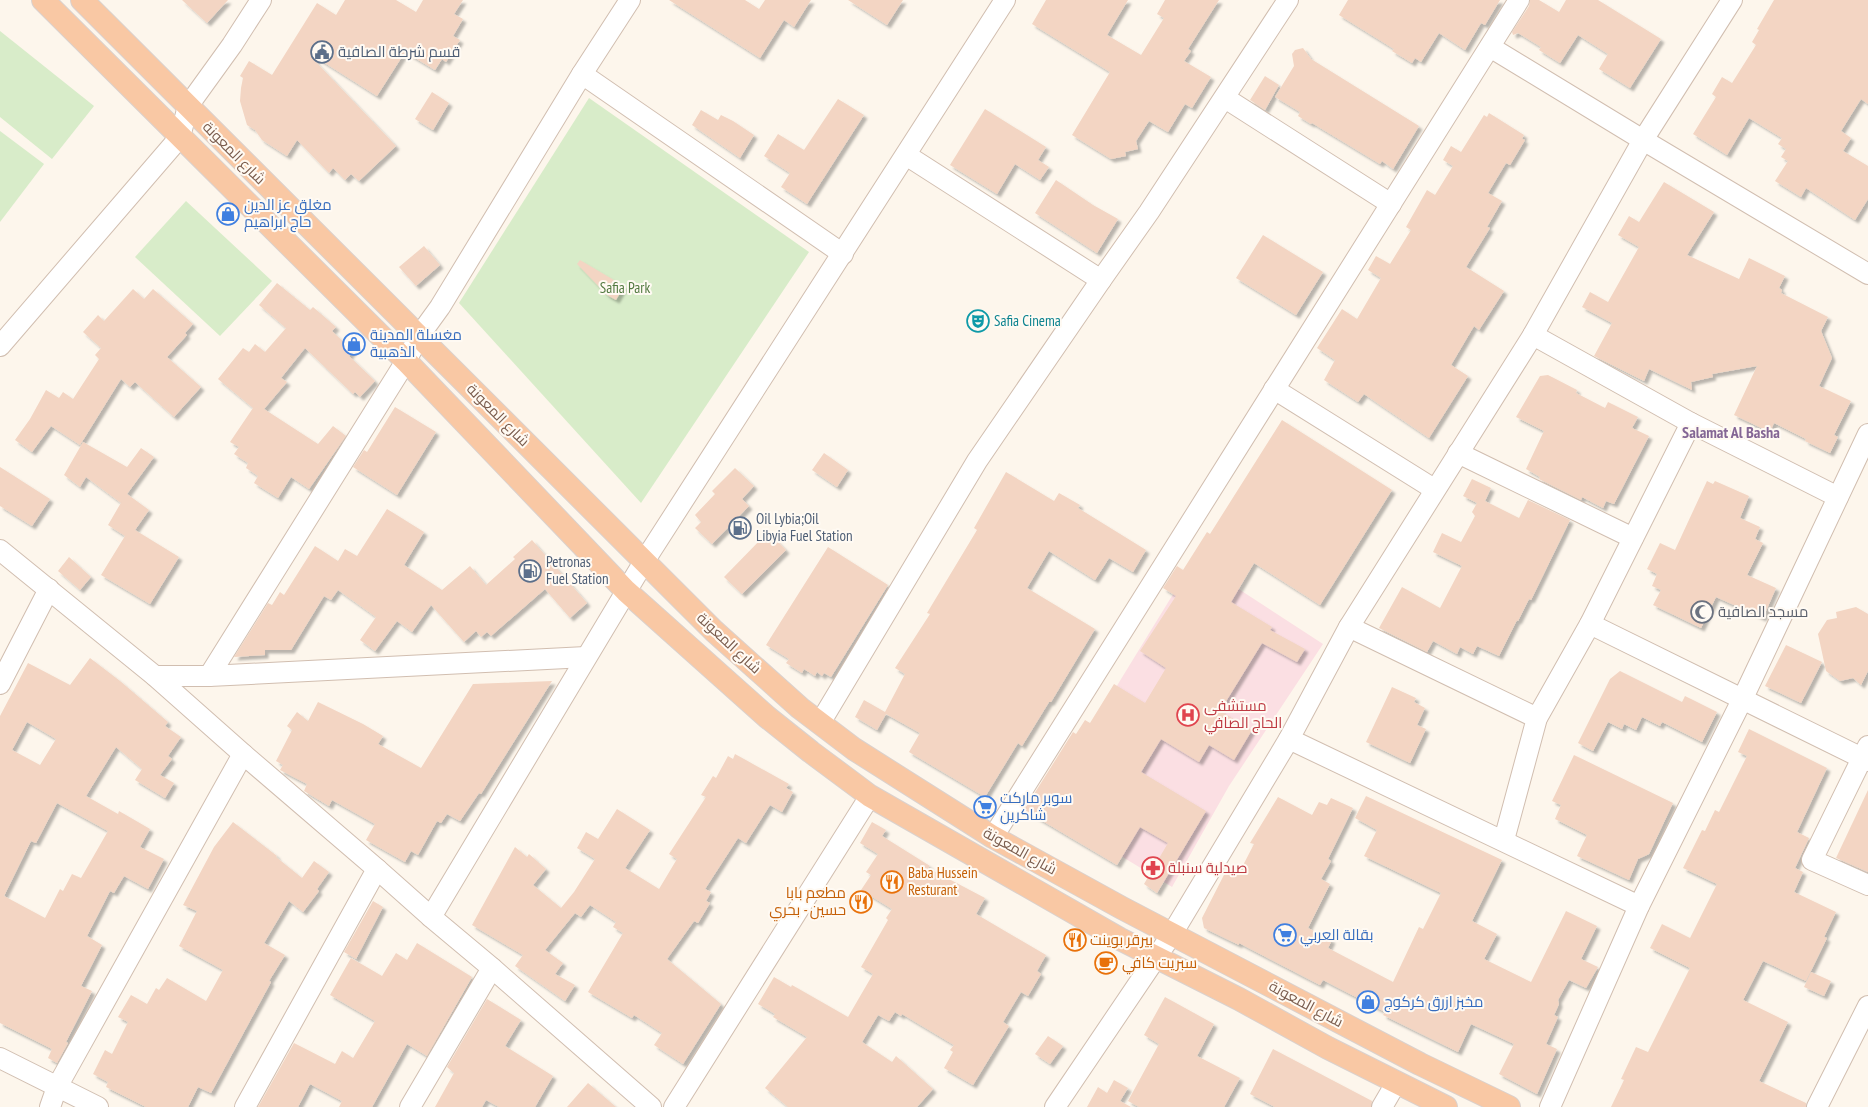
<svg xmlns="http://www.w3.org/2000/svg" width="1868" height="1107" font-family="'PT Sans Narrow',Cairo,sans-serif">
<defs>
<filter id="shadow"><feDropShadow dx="3.5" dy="3.5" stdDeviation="1" flood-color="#0004"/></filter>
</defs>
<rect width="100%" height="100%" fill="#fdf6ec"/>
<polygon fill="#fbdfe3" points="1194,560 1323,644 1229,786 1172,887 1042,808"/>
<g fill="#d8ecc9">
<polygon points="0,31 94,106 52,159 0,117"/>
<polygon points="589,98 809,252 641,503 459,303"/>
<polygon points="0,131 44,164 0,222"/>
<polygon points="186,201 272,281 220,336 135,257"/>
</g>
<g fill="#f3d5c3" fill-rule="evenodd" filter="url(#shadow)">
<polygon points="182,0 228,0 207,23"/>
<polygon points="345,0 396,0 416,12 423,0 463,0 454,14 463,19 453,36 460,40 446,62 442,59 435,70 405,52 377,96 317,58 315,61 396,146 359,181 351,174 345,180 333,168 329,173 297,140 287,156 262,140 255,130 247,125 240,101 241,88 243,78 240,76 249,61 272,75 317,3 336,15"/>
<polygon points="669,0 745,0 759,9 765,0 811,0 794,27 784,20 760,58"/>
<polygon points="848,0 903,0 887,25"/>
<polygon points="1046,0 1128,0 1107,35 1141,55 1164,18 1157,14 1165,0 1219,0 1188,49 1191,51 1184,61 1211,77 1192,108 1185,104 1168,132 1149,121 1136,141 1138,149 1125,152 1126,156 1111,159 1072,135 1110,72 1032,24"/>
<polygon points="1348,0 1500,0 1485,25 1481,23 1465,50 1439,33 1421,62 1415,58 1412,63 1392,51 1394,49 1339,15"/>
<polygon points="1530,0 1539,0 1559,12 1566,0 1598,0 1661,39 1630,88 1599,69 1608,54 1578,35 1560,63 1539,50 1541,47 1518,33 1513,35 1512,32 1529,6"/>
<polygon points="1774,0 1868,0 1868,104 1861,99 1841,131 1851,138 1843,151 1868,166 1868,199 1855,220 1806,188 1801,197 1775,181 1788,161 1781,157 1786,149 1778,144 1782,138 1749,118 1727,155 1693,134 1716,97 1712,94 1722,77 1732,83 1756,45 1752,42 1759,30 1757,29"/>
<polygon points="1303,48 1311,59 1419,126 1393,169 1382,161 1380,164 1312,123 1311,124 1298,116 1300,112 1275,97 1294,66 1292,54 1295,50"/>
<polygon points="1265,76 1279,85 1265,110 1250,100"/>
<polygon points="432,92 449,103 433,130 415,119"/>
<polygon points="838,99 864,115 807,204 781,187 790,173 764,156 778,134 804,150"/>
<polygon points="985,109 1046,147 1038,160 1049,167 1040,180 1015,164 997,194 950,165"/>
<polygon points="701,110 718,120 721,115 733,121 754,135 740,158 692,125"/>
<polygon points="1489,113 1524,135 1522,139 1525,140 1510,165 1506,163 1488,193 1502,201 1487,227 1490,228 1466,267 1504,291 1479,330 1474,326 1451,365 1468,376 1429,438 1364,394 1358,402 1324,380 1335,360 1317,348 1342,309 1357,319 1381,278 1368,270 1376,256 1390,264 1411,230 1406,227 1427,190 1435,195 1453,166 1443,160 1451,146 1461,152 1484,115 1487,117"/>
<polygon points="1056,180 1093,205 1118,219 1097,253 1035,213"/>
<polygon points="1664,182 1714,212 1687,255 1739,279 1749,258 1785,276 1779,288 1782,290 1781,293 1828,317 1821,331 1832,358 1819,386 1851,401 1834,435 1838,437 1830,453 1805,441 1806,439 1774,423 1770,432 1734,415 1757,366 1712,374 1713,377 1691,382 1692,390 1649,369 1644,381 1594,356 1612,323 1582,307 1590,292 1608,302 1639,247 1618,235 1629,216 1639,222"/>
<polygon points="1263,235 1323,272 1296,315 1236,278"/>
<polygon points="424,246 440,265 416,286 399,267"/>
<polygon points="580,260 624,286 616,300 607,295 577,264"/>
<polygon points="277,283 310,310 313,307 336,327 332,331 353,351 349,356 375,381 360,397 355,392 353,394 305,348 281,378 287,382 264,409 318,444 333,426 346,436 309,489 291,477 278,498 254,483 258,476 246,468 248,463 234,454 239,447 230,442 253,408 218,379 243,348 249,352 255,344 265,352 286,328 259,305"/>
<polygon points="133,289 144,299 153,289 193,324 185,333 187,335 167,357 201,387 174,417 135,382 130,387 121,379 80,445 51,426 32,452 15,440 30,419 46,390 59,398 63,392 73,399 99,359 95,355 101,348 83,332 98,315 104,321"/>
<polygon points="1548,375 1577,390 1576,393 1605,408 1608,402 1638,417 1632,428 1649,436 1614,504 1606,501 1603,508 1582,497 1581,500 1539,479 1540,477 1526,469 1544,431 1516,417 1540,376"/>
<polygon points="395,407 436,432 397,495 353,467 364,450 367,452"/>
<polygon points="1282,420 1392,490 1320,605 1254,563 1231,602 1272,627 1270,630 1305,649 1297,662 1262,643 1220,711 1252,730 1234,760 1209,745 1199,762 1161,739 1141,772 1206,811 1157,893 1144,884 1168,843 1140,827 1117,865 1024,810 1073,732 1076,734 1085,720 1090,723 1114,684 1145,703 1166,668 1140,651 1176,596 1163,588 1177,566 1183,570 1207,532 1210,534"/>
<polygon points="83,442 127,467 141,448 154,457 127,494 149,510 135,530 179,557 150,604 101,575 125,536 108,525 122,501 121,503 86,477 80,487 64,475"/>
<polygon points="824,453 848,470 837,487 812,470"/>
<polygon points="0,467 50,499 32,526 0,506"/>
<polygon points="735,468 754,486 742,499 749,506 712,544 695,528 701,522 695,515 715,494 712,491"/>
<polygon points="1006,472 1054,501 1059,493 1080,505 1078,508 1146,550 1133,572 1109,558 1095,580 1049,551 1027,588 1095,629 1051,702 1049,702 1022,746 1018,743 985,797 909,752 920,733 886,714 877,730 855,717 864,700 885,712 905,674 895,668 930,614 927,613 977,530 974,528"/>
<polygon points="1472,479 1491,488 1485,501 1519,518 1528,500 1570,520 1531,600 1529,599 1518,621 1517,620 1499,656 1477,646 1473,654 1460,647 1457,654 1433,641 1427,652 1379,628 1402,587 1440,608 1462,566 1433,552 1442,533 1461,542 1475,516 1472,512 1477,503 1463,496"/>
<polygon points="1707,481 1713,484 1715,481 1749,496 1740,518 1760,527 1755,539 1763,543 1747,575 1776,588 1763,618 1716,597 1701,628 1653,605 1661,590 1652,586 1657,574 1647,569 1660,543 1675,550"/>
<polygon points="387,509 424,532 404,565 442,590 470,566 486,585 515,559 513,557 532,540 587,603 570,618 545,589 491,636 487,632 481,637 476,631 464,642 431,605 412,632 397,621 375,651 360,640 376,617 338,590 331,600 324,596 291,650 265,650 265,655 234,657 268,603 272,605 280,592 284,595 315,546 338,561 345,549 357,556"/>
<polygon points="768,532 786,550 742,594 724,577"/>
<polygon points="828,547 888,585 831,677 824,673 822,676 817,672 815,676 804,669 802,673 786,663 789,659 766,645"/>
<polygon points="69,557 91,577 80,590 58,571"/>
<polygon points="1856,607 1868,614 1868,671 1861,685 1853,678 1840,681 1826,671 1818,634 1827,620 1837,618 1836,612"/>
<polygon points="1786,645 1822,662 1801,703 1765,686"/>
<path d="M90,658L120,681L168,722L165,726L181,737L168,756L172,759L160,775L174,783L165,798L135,780L142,769L116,747L86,796L118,814L119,811L150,829L140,847L164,859L148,889L124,876L114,893L110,891L87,936L102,945L81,986L92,991L66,1042L68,1043L57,1063L48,1058L52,1049L0,1023V716L28,663L70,685ZM27,722L56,739L40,765L12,750ZM57,803L108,831L81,878L72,874L63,891L60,889L45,918L4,896L31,841L36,843Z"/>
<polygon points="1620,671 1682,702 1685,696 1717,712 1702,742 1662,722 1660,726 1642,717 1636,730 1624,724 1622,729 1608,722 1593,751 1578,743 1610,679"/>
<polygon points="552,681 481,794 479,793 460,821 447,814 441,823 437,821 418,855 411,851 405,862 366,840 375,824 332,800 329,806 304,791 307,784 280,770 283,765 276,761 292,730 287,726 297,712 308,721 318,702 363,724 383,736 378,744 421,768 473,684"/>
<polygon points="1392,687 1416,698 1414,702 1425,708 1417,725 1426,729 1410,763 1366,742"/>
<polygon points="1749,729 1827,768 1797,832 1809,838 1795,868 1803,872 1794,892 1836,912 1824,937 1827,938 1806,981 1763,961 1743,1000 1788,1022 1759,1081 1806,1103 1806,1107 1611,1107 1624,1080 1621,1079 1636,1047 1648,1052 1690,968 1650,948 1662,924 1690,938 1717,884 1683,868 1702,830 1705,831 1715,810 1719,812 1747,756 1738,752"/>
<polygon points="735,754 789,784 786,788 793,792 782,812 770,805 746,843 738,838 705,889 711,892 706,901 710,903 698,923 694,921 667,959 721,1004 683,1064 654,1045 662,1033 634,1015 632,1018 588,992 623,933 613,927 616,922 590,905 581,917 575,913 545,950 563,963 555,974 575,985 565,1001 515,966 523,955 472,925 515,847 527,857 529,854 546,869 533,885 561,908 574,892 595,859 577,848 586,832 598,839 617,809 650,830 625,868 659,889 677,859 669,854 706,797 701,795 713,776 716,778 728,756 733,759"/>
<polygon points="1574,755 1673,803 1649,854 1638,859 1629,880 1577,856 1587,835 1555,819 1561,805 1552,801"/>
<polygon points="1868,790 1868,872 1836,858"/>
<polygon points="1366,796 1502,860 1472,921 1497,934 1484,959 1531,982 1566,911 1597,926 1581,959 1598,967 1586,988 1569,980 1558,1000 1559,1004 1554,1015 1558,1017 1546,1044 1557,1049 1537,1094 1499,1074 1514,1044 1471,1024 1458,1052 1383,1015 1385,1012 1323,980 1320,985 1239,943 1239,945 1204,928 1202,918 1227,869 1238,875 1254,844 1250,843 1278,797 1312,815 1319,802 1327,805 1331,798 1353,808 1328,859 1331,861 1321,879 1330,884 1308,928 1332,940 1328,948 1393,982 1419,927 1423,929 1441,893 1364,856 1377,830 1355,818"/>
<polygon points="233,822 277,856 276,857 302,878 314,861 329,872 317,889 319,891 303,912 289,901 264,943 285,955 269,981 271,982 211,1093 198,1087 188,1107 146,1107 106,1087 108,1082 93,1074 105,1050 112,1054 128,1022 118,1017 131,995 147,1004 156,988 159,990 167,978 206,1001 223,970 179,946 197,911 183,905 214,847"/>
<polygon points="872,822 886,830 882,836 930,866 928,868 985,898 976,914 1046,955 1037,971 1041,974 1028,996 1021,992 1003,1022 1009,1026 973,1085 944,1068 953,1052 950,1050 954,1045 902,1014 901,1016 895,1012 889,1021 878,1015 862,1042 892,1062 896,1056 933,1089 917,1107 788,1107 765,1088 807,1037 773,1017 775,1014 758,1004 774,977 791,987 792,985 848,1017 873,974 861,967 888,920 886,918 892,909 861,890 871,875 866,872 878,854 860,843"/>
<polygon points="373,901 383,907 356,959 344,952"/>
<polygon points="417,943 472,977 427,1056 407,1044 372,1107 339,1107 342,1101 310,1084 298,1107 258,1107 294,1043 335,1064 342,1051 353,1058 375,1021 330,995 351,958 382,976 396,953 407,960"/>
<polygon points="1811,972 1831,981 1824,996 1804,987"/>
<polygon points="1165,997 1214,1024 1197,1056 1240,1078 1224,1107 1139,1107 1128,1101 1159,1044 1144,1035"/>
<polygon points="487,999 521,1020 505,1046 553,1076 535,1107 499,1107 486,1100 482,1107 435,1107 454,1073 447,1067"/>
<polygon points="1048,1036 1063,1046 1050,1064 1035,1054"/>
<polygon points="1273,1049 1372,1101 1371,1107 1275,1107 1250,1094"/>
<polygon points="1114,1080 1128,1088 1120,1101 1131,1107 1087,1107 1098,1087 1107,1093"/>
<polygon points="588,1083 616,1107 567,1107"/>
</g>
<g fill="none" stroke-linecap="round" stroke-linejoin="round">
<g stroke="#d1beb0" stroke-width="22">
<g id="minor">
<polyline points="1490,47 1643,140 1868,274"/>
<polyline points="582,74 843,254"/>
<polyline points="1225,98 1391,204"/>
<polyline points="906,155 1101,280"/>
<polyline points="1533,335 1691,423 1838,497"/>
<polyline points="0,346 180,137 188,106 232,45 261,0"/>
<polyline points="1274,389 1434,489"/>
<polyline points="1458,453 1633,538"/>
<polyline points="0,550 155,676 243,754 377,869 431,917 492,968 651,1107"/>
<polyline points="1590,624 1868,761"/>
<polyline points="1349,627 1537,718"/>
<polyline points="155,676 209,676 406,361 419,336 440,307 582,74 630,0"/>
<polyline points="209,676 586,657"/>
<polyline points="0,684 49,589"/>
<polyline points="820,723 977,461 1101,280 1149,212 1288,0"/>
<polyline points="1289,739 1639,906"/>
<polyline points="1868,746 1812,860 1868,885"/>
<polyline points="993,837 1519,0"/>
<polyline points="1504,840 1537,718 1590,624 1691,423"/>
<polyline points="431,917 645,560 1005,0"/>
<polyline points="0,1058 98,1107"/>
<polyline points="50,1107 57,1087 243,754"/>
<polyline points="245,1107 377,869"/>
<polyline points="410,1107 492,968"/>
<polyline points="674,1107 870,796"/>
<polyline points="1055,1107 1172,934 1289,739 1349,627 1533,335 1643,140 1732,0"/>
<polyline points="1382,1107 1396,1083"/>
<polyline points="1550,1107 1639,906 1742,700 1868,434"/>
<polyline points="1817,1107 1868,1006"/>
</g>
</g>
<g stroke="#dad1cd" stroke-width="24">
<g id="trunk">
<polyline points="43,0 406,361 626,591 767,717 811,752 870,796 1120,939 1239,999 1328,1048 1446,1107"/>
<polyline points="82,0 714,631 800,708 854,749 993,837 1122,908 1420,1064 1509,1107"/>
</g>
</g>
<use href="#minor" stroke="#fff" stroke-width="20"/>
<use href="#trunk" stroke="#f9c8a4" stroke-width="22"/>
</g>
<defs>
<g id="civic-ring" transform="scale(1.15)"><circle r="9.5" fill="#fffaf3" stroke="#5c6f8a" stroke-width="1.5"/><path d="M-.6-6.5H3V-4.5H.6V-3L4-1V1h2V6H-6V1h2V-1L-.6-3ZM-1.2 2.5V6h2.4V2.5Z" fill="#5c6f8a"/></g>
<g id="shop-ring" transform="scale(1.15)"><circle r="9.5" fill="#fffaf3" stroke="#3f7fe0" stroke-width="1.5"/><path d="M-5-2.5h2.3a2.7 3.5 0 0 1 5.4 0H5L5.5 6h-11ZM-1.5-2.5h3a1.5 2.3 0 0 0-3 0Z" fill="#3f7fe0"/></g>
<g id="theatre-ring" transform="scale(1.15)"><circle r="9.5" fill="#fffaf3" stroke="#0f9aa8" stroke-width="1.5"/><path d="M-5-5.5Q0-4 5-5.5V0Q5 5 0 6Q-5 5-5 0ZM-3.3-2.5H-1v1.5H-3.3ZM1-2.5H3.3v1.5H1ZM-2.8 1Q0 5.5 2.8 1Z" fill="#0f9aa8"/></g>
<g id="fuel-ring" transform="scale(1.15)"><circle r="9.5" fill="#fffaf3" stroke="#5c6f8a" stroke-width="1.5"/><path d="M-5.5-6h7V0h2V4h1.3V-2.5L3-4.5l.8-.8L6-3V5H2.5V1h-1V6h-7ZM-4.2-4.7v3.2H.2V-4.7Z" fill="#5c6f8a"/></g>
<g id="mosque-ring" transform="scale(1.15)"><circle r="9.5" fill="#fffaf3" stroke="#6b7280" stroke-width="1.5"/><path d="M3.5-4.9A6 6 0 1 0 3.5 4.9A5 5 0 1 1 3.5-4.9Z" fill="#6b7280"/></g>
<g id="hospital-ring" transform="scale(1.15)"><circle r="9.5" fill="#fffaf3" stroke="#e0444e" stroke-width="1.5"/><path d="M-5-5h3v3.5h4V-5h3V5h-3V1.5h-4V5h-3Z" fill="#e0444e"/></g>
<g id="supermarket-ring" transform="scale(1.15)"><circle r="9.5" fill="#fffaf3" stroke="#3f7fe0" stroke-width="1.5"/><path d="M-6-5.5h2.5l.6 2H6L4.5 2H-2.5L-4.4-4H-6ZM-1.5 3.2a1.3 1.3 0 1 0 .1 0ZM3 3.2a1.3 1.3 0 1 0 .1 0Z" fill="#3f7fe0"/></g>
<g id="pharmacy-ring" transform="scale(1.15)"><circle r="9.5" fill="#fffaf3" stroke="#e0444e" stroke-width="1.5"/><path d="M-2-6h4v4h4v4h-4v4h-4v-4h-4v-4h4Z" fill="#e0444e"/></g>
<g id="restaurant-ring" transform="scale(1.15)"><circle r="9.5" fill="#fffaf3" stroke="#e8710a" stroke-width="1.5"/><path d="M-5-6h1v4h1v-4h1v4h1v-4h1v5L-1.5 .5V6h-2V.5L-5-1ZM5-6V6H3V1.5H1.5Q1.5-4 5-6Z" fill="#e8710a"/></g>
<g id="cafe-ring" transform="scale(1.15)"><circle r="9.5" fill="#fffaf3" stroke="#e8710a" stroke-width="1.5"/><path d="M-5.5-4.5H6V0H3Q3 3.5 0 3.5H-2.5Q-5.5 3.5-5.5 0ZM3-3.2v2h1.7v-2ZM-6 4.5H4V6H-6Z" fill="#e8710a"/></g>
</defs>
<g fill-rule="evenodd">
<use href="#civic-ring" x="322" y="52"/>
<use href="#shop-ring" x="228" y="214"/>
<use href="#theatre-ring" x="978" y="321"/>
<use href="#shop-ring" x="354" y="344"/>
<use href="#fuel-ring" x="740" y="528"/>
<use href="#fuel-ring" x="530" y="571"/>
<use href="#mosque-ring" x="1702" y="612"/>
<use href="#hospital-ring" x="1188" y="715"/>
<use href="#supermarket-ring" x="985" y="807"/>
<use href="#pharmacy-ring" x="1153" y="868"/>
<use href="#restaurant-ring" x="892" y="882"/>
<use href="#restaurant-ring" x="861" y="902"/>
<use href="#supermarket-ring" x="1285" y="935"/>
<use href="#restaurant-ring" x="1075" y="940"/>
<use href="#cafe-ring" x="1106" y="963"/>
<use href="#shop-ring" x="1368" y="1002"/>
</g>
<g text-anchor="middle" stroke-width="4" stroke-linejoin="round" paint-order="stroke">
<g font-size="15" fill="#4e5e75" stroke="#fffaf3" text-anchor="start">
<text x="338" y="57">قسم شرطة الصافية</text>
<text x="756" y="524">Oil Lybia;Oil<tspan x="756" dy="17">Libyia Fuel Station</tspan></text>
<text x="546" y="567">Petronas<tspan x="546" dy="17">Fuel Station</tspan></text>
</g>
<g font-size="15" fill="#7a5c4d" stroke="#fffaf3">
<text transform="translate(234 153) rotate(45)" y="5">شارع المعونة</text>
<text transform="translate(498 415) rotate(45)" y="5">شارع المعونة</text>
<text transform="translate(729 643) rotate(43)" y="5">شارع المعونة</text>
<text transform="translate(1020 851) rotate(29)" y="5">شارع المعونة</text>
<text transform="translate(1306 1004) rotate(28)" y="5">شارع المعونة</text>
</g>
<g font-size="15" fill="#366cbe" stroke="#fffaf3" text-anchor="start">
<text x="244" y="210">مغلق عز الدين<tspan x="244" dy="17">حاج ابراهيم</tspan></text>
<text x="370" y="340">مغسلة المدينة<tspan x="370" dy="17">الذهبية</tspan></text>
<text x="1000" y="803">سوبر ماركت<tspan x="1000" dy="17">شاكرين</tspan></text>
<text x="1300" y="940">بقالة العربي</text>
<text x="1384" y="1007">مخبز ازرق كركوج</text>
</g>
<g font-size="15" fill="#537a41" stroke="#fffaf3">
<text x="625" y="293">Safia Park</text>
</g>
<g font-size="15" fill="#0d838f" stroke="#fffaf3" text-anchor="start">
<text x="994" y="326">Safia Cinema</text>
</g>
<g font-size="15" fill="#5b616d" stroke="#fffaf3" text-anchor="start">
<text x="1718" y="617">مسجد الصافية</text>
</g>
<g font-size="15" fill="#be3a42" stroke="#fffaf3" text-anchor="start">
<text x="1204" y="711">مستشفى<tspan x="1204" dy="17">الحاج الصافي</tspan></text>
<text x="1168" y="873">صيدلية سنبلة</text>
</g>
<g font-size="15" fill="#c56008" stroke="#fffaf3" text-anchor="start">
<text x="908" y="878">Baba Hussein<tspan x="908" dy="17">Resturant</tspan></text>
<text x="846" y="898" text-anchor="end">مطعم بابا<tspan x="846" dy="17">حسين - بحري</tspan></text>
<text x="1090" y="945">بيرقر بوينت</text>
<text x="1122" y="968">سبريت كافي</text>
</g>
<g font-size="16" font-weight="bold" fill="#846695" stroke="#fffaf3">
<text x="1731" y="438">Salamat Al Basha</text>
</g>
</g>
</svg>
